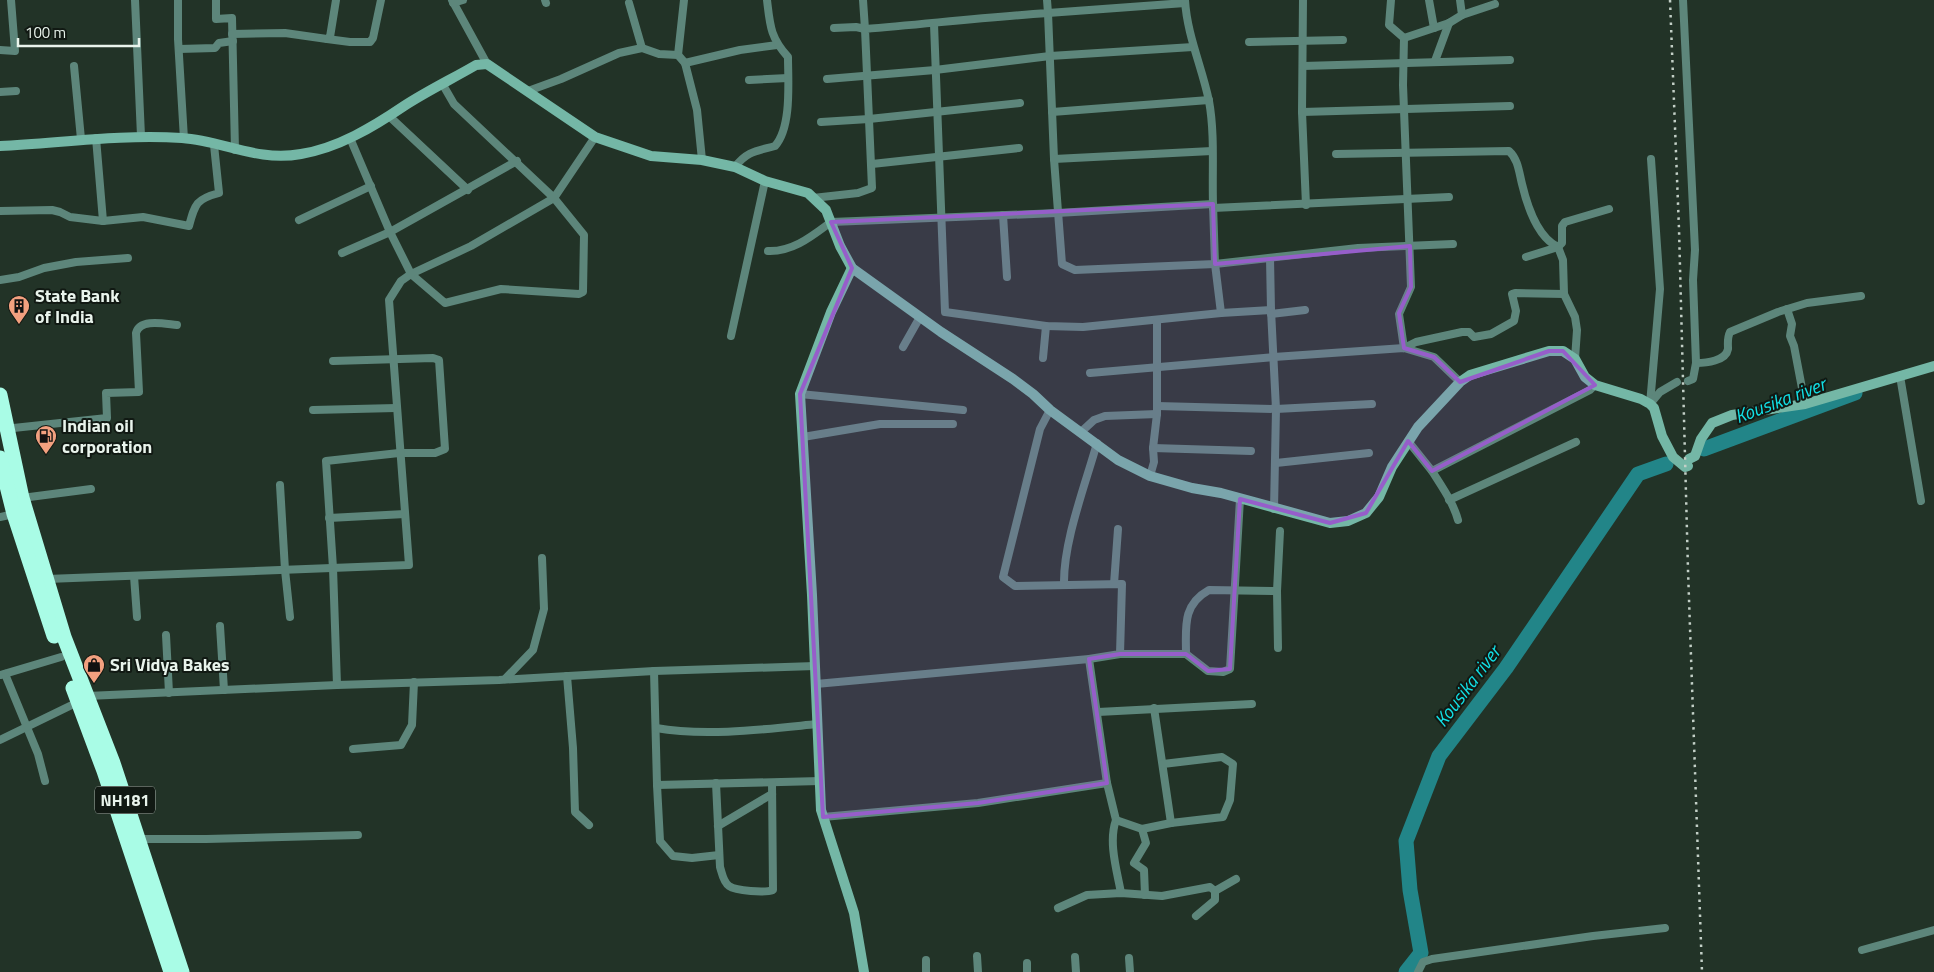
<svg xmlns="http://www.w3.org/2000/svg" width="1934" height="972" font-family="'Titillium Web',sans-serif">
<rect width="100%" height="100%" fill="#223327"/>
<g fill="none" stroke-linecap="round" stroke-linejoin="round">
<g stroke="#228588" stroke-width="15">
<polyline points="1704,449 1855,393"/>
<polyline points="1406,972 1421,953 1410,890 1406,841 1439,756 1506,668 1638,474 1666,464"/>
</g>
<g stroke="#5d867b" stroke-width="8">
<polyline points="135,0 141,136"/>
<polyline points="178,0 178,39 184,139"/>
<polyline points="216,0 216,19 232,18 235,150"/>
<polyline points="452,0 487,64"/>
<polyline points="545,0 546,3"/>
<polyline points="1303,0 1302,112 1306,205"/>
<polyline points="1391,0 1389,25 1404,38"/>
<polyline points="1429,0 1434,28"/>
<polyline points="1683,0 1695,250 1693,280 1696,363 1693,379 1688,381"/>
<polyline points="453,3 463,0"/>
<polyline points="629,3 642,48"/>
<polyline points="1185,3 1048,13 1054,159 1062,264 1075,270 1215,264 1358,248 1453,244"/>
<polyline points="1462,15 1495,4"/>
<polyline points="934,24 945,312 1046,326 1083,327 1221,313 1215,264 1213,204"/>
<polyline points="834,28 856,27 865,29 863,0"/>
<polyline points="232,34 285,33 327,39 330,37 336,0"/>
<polyline points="327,39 350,42 370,42 373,38 381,0"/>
<polyline points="1249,42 1343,40"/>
<polyline points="179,49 215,48 219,43 233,41"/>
<polyline points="0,50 15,51 11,0"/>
<polyline points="678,55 684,0"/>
<polyline points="1435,61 1449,23"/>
<polyline points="685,63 740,50 777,45"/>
<polyline points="74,66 81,139"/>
<polyline points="1303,66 1510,60"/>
<polyline points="827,79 935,70 1050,56 1193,47"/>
<polyline points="749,80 788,78"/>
<polyline points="443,85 454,104 554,198 584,235 583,292 579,294 501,289 445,303 411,274 471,246 554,198 595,137"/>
<polyline points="528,91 561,79 619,53 642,48 659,54 678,55 685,63 697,110 702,160"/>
<polyline points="0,92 16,91"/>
<polyline points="1052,112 1209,100"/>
<polyline points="1302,112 1510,106"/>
<polyline points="390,117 468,190"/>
<polyline points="821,122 869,119 1020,103"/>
<polyline points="96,138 103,221"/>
<path d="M1336,154L1509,151C1518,159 1519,172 1522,184C1527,205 1537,237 1558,247L1563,260L1564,294L1575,317L1577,330L1575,359"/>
<polyline points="1054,159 1212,151"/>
<polyline points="1651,159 1660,289 1650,404 1653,408"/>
<polyline points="872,164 1019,148"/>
<path d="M735,167C747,151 757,151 775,146C792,127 788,81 788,57C770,37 770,25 767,0"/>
<path d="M813,198L858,193L872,188L865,29C926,24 987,17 1048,13L1047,0"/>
<polyline points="1213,208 1449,197"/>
<path d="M0,211L52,210L60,212L70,217L103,221L143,217L189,226C195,204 196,199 219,193L214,145"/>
<polyline points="1003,215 1007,277"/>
<polyline points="299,220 371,186"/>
<path d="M768,251C793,252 812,236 831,222L1057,213L1213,204C1212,170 1215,134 1209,101C1202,67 1187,35 1185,0"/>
<polyline points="342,253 390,232 517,161"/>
<polyline points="1526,257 1558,247 1562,243 1562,226 1565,222 1609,209"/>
<polyline points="1270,258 1271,310"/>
<polyline points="0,280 19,277 44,268 76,262 128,258"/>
<polyline points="1787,309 1792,324 1790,336 1794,346 1805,404"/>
<polyline points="1221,313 1271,310 1276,409 1274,509"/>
<polyline points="1271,314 1305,310"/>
<polyline points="731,336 765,181"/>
<polyline points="903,347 920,317"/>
<polyline points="1404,348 1399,314 1411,287 1403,85 1404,38 1449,23 1462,15 1460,0"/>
<polyline points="1404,348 1416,342 1462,332 1469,332 1474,337 1491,334 1514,321 1516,311 1512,294 1515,293 1564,294"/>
<polyline points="1043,358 1046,326"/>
<polyline points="333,361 433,358 439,360 445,449 435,453 399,453 326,461 333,568 337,685"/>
<path d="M1696,363C1706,363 1726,361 1728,349C1728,343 1727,338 1730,332L1778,312L1807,303L1861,296"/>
<polyline points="1090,373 1274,357 1404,348 1434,357 1460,382"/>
<polyline points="1900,376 1921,501"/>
<polyline points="800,394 963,410"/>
<polyline points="1650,404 1660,392 1677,382"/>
<polyline points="1157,406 1276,409 1372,404"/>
<polyline points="313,410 396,408"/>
<path d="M4,429L107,418L106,393L139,392L136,333C140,318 165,324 177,325"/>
<polyline points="1081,432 1094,420 1105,416 1157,414"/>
<polyline points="803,437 880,424 953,424"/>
<polyline points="1408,441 1432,471 1590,390 1595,385"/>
<polyline points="1153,448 1251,451"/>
<polyline points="1276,463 1369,453"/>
<path d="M1432,471C1442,487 1453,502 1458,520"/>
<polyline points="1150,476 1154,462 1153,448 1157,414 1157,321"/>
<polyline points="280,485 285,570 290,617"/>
<polyline points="22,498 91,489"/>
<polyline points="1449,500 1576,442"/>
<polyline points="0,517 14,514"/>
<polyline points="329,518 405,514"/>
<polyline points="134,576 137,617"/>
<polyline points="47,579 409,565 389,300 401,281 411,274 390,232 350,138"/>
<polyline points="1114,584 1118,529"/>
<path d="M1064,585C1063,542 1085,486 1097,443"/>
<polyline points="220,626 224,690"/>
<polyline points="166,635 169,693"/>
<polyline points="1278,648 1277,591 1280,531"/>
<polyline points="1120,654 1186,654 1208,671 1223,672 1230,669 1240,499"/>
<path d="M1186,654C1186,627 1182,605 1209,590L1277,591"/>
<path d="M1089,659L1107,783L1116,820C1108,842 1117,871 1121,893"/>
<polyline points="654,671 657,785 820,781"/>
<polyline points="5,674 38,754 45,781"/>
<polyline points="1,675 61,657"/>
<polyline points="567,676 573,748 575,812 589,825"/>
<polyline points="505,679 533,650 544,609 542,558"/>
<polyline points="816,684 1089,659 1120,654 1122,584 1015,586 1003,577 1040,429 1050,410"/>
<polyline points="87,696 337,685 499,680 654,671 815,666"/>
<polyline points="1154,708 1171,823"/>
<polyline points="1098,712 1252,704"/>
<path d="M656,728C706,737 767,729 817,724"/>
<polyline points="0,740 78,702"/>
<polyline points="353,749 401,745 412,725 414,682"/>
<path d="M716,783L720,867C722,873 723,882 729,886C736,891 765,893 773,890L772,783"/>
<polyline points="657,785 660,841 673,856 692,858 719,855"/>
<polyline points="823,817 978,803 1107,783"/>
<polyline points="1116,820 1142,829 1171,823 1223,817 1230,800 1233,764 1222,757 1163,764"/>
<polyline points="718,826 772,794"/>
<polyline points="1142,829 1146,843 1134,863 1144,870 1145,895"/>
<polyline points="139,839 206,839 358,835"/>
<polyline points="1058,908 1087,895 1121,893 1162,896 1210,887 1215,891"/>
<polyline points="1196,916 1215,900 1215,891 1236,879"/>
<polyline points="1862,950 1934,930"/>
<polyline points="977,956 978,972"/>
<polyline points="1075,957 1076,972"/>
<polyline points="1129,958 1130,972"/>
<polyline points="926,960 926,972"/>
<polyline points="1027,963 1027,972"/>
<polyline points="1418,972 1423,962 1432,959 1593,936 1665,928"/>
</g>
<g stroke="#74b7a6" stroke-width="10">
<path d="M0,146C61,143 121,134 182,138C224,141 257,162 301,154C338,148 373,127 404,106C427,91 452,79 476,65L487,64L595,137L651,156L702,160L735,167L765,181L808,193L826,210L840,246L852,268L941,332L1013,379L1033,394L1050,410L1118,460L1150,476L1192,488L1221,493L1330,523L1348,521L1366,513L1379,497L1392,467L1418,427L1460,382L1470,375L1549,351H1563L1575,359L1585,377L1595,385L1641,399L1650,404L1654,408L1662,436L1673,457L1685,467L1688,466"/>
<polyline points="852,268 831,312 800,394 812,595 821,810 854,913 864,972"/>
<polyline points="1689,459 1695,456 1701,439 1712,423 1732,415 1805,404 1934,366"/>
</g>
<g stroke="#a9fce6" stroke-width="15">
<polyline points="0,395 22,498 64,637 113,763 182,972"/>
<polyline points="0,458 14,514 54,636"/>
<polyline points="73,688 104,771 171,972"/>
</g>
<polyline stroke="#c3d0c7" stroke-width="2.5" stroke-dasharray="2.5 5" stroke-linecap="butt" points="1670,0 1679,229 1688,570 1702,972"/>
</g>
<path fill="#965eca" fill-opacity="0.2" stroke="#965eca" stroke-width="4" stroke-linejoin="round" d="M1213,204L1215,264L1410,246L1411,287L1399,313L1404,348L1434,357L1460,382L1549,351H1563L1595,385L1432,471L1408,441L1366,513L1330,523L1240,499L1230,669L1208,671L1186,654H1120L1089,659L1107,783L978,803L823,817L800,394L852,268L831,222Z"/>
<defs>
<g id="building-pin" transform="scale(1.125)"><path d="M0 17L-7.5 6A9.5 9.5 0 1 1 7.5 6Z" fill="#f2a07f" stroke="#111913"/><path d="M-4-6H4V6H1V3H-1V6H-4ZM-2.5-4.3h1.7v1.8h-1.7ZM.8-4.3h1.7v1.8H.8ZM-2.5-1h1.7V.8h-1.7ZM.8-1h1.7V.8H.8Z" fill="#111"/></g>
<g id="fuel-pin" transform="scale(1.125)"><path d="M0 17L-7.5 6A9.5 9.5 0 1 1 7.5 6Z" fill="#f2a07f" stroke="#111913"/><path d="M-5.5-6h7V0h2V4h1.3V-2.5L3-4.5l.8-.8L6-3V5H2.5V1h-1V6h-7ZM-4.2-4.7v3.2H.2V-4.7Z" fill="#111"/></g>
<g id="shop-pin" transform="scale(1.125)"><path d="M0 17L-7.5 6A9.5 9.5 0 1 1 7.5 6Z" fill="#f2a07f" stroke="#111913"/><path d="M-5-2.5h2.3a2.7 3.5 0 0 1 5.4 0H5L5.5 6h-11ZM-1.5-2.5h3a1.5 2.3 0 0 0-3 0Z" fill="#111"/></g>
</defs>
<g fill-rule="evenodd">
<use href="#building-pin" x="19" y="306"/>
<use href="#fuel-pin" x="46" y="436"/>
<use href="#shop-pin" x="94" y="665"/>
</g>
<g text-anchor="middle" stroke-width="4" stroke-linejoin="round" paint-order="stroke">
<rect fill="#111913" stroke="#a8b2ab" stroke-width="1" x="95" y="786.5" width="60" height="27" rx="4"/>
<g font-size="16" font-weight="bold" fill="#e9f4ec">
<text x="125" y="806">NH181</text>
</g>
<g font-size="18" font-weight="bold" fill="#e9f4ec" stroke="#111913" text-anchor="start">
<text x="35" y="302">State Bank<tspan x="35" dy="21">of India</tspan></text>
<text x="62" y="432">Indian oil<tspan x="62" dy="21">corporation</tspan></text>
<text x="110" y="671">Sri Vidya Bakes</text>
</g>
<g font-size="19" font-style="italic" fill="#12e0e6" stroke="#111913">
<text transform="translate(1780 400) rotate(-21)" y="7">Kousika river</text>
<text transform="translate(1467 686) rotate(-53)" y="7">Kousika river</text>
</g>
</g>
<path d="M18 38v8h121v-8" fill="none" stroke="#e9f4ec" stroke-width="2.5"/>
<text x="25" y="38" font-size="15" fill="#e9f4ec" stroke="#111913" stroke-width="4" paint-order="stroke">100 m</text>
</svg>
